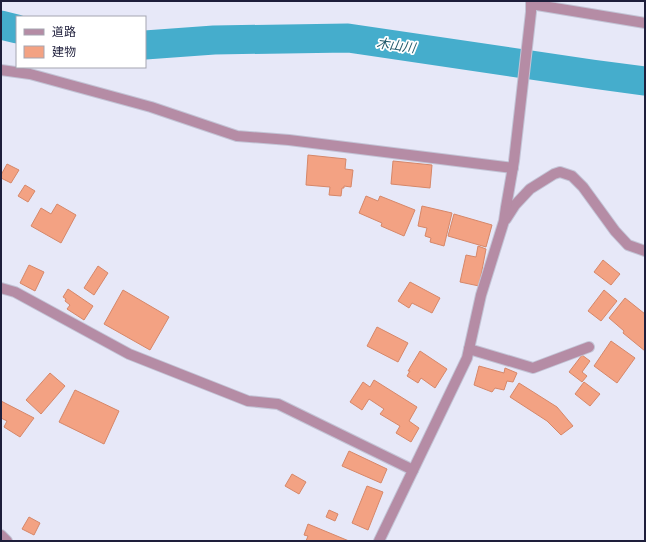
<svg xmlns="http://www.w3.org/2000/svg" width="646" height="542" font-family="'Golos Text','Noto Sans JP',sans-serif">
<rect width="100%" height="100%" fill="#e7e8f8"/>
<g fill="none" stroke-linecap="round" stroke-linejoin="round">
<g stroke="#45adcc" stroke-width="29">
<polyline points="1,25 17,29"/>
<polyline points="145,45 214,40 348,38 592,74 645,81"/>
</g>
</g>
<g fill="#f3a283" stroke="#d68769">
<polygon points="308,155 346,159 345,169 353,170 351,187 344,186 344,188 342,188 341,196 329,195 330,187 306,185"/>
<polygon points="393,161 432,165 430,188 391,184"/>
<polygon points="7,164 19,170 11,183 1,178 1,175"/>
<polygon points="25,185 35,191 28,202 18,196"/>
<polygon points="366,196 378,201 380,196 415,210 404,236 381,226 382,223 359,213"/>
<polygon points="57,204 76,215 61,243 31,226 41,208 51,214"/>
<polygon points="422,206 452,213 444,246 430,242 431,238 425,236 427,228 418,226"/>
<polygon points="454,214 492,225 486,247 448,236"/>
<polygon points="478,246 486,249 479,286 460,282 466,255 476,257"/>
<polygon points="603,260 620,274 611,285 594,272"/>
<polygon points="29,265 44,272 35,291 20,283"/>
<polygon points="98,266 108,273 94,295 84,288"/>
<polygon points="410,282 440,298 432,313 412,303 409,308 398,301"/>
<polygon points="68,289 93,306 84,320 67,309 70,305 65,301 66,299 63,297"/>
<polygon points="123,290 169,317 150,350 104,324"/>
<polygon points="604,290 617,301 601,321 588,311"/>
<polygon points="625,298 645,314 645,351 623,333 624,331 609,318"/>
<polygon points="377,327 408,343 398,362 367,346"/>
<polygon points="611,341 635,358 617,383 594,366"/>
<polygon points="420,351 447,369 435,388 421,378 418,383 407,376 410,371 408,371"/>
<polygon points="582,355 590,361 582,372 587,376 582,382 569,372"/>
<polygon points="479,366 504,373 505,368 517,373 513,382 507,381 504,390 495,388 492,392 474,385"/>
<polygon points="50,373 65,386 41,414 26,400"/>
<polygon points="374,380 417,407 409,421 419,428 411,442 396,433 400,426 380,414 384,409 369,399 362,410 350,402 363,382 370,387"/>
<polygon points="584,382 600,394 590,406 575,394"/>
<polygon points="519,383 557,407 573,426 561,435 547,421 510,397"/>
<polygon points="75,390 119,411 104,444 59,422"/>
<polygon points="1,401 34,418 20,437 4,427 7,421 1,418"/>
<polygon points="349,451 387,469 381,483 342,466"/>
<polygon points="292,474 306,482 299,494 285,486"/>
<polygon points="367,486 383,492 368,530 352,523"/>
<polygon points="329,510 338,514 335,521 326,517"/>
<polygon points="29,517 40,523 34,535 22,529"/>
<polygon points="308,524 349,541 306,541 308,536 304,535"/>
</g>
<g fill="none" stroke-linecap="round" stroke-linejoin="round">
<g stroke="#c3c4d6" stroke-width="12">
<g id="minor">
<polyline points="531,4 645,23"/>
<polyline points="1,70 30,74 151,107 237,136 289,140 513,168"/>
<polyline points="506,219 515,205 530,189 554,174 560,172 572,176 583,187 615,231 628,245 645,251"/>
<polyline points="1,288 15,292 129,354 248,401 278,404 413,470"/>
<polyline points="469,349 533,368 589,347"/>
<polyline points="1,535 7,541"/>
<polyline points="379,541 467,358 481,295 504,221 506,207 514,161 531,12 531,1"/>
</g>
</g>
<use href="#minor" stroke="#b58ca5" stroke-width="10"/>
</g>
<g text-anchor="middle" stroke-width="3.5" stroke-linejoin="round" paint-order="stroke">
<g font-size="13" font-style="italic" fill="#255d6e" stroke="#fff">
<text transform="translate(396 45) rotate(8)" y="5">木山川</text>
</g>
</g>
<rect width="646" height="542" fill="none" stroke="#1e1e3b" stroke-width="4"/>
<rect x="16" y="16" width="130" height="52" fill="#ffffff" stroke="#a5a5b1"/>
<rect x="24" y="29" width="20" height="6" fill="#b58ca5" stroke="#a5a5b1"/>
<text x="52" y="36" font-size="12" fill="#1e1e3b">道路</text>
<rect x="24" y="46" width="20" height="12" fill="#f3a283" stroke="#a5a5b1"/>
<text x="52" y="56" font-size="12" fill="#1e1e3b">建物</text>
</svg>
